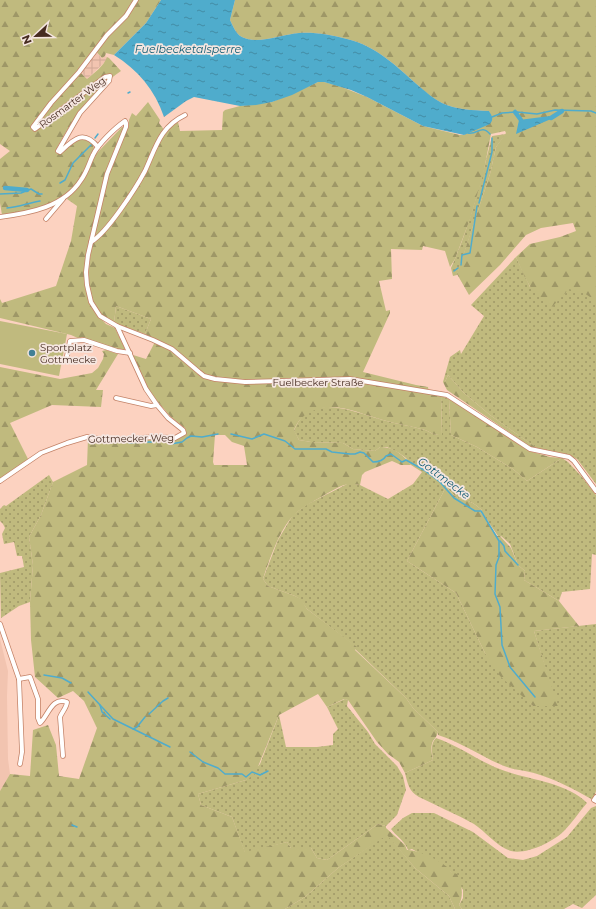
<svg xmlns="http://www.w3.org/2000/svg" width="596" height="909" font-family="Montserrat,sans-serif">
<defs>
<pattern id="industrial-grid" width="8" height="8" patternUnits="userSpaceOnUse"><rect width="8" height="8" fill="#f2c4b0"/><path d="M0 4h8M4 0v8" fill="none" stroke="#d1a997"/></pattern>
<pattern id="green-dots" width="8" height="8" patternUnits="userSpaceOnUse"><rect width="8" height="8" fill="#c0ba7e"/><path d="M2 2h.1M6 6h.1" fill="none" stroke="#9e9767" stroke-width="1.8" stroke-linecap="round"/></pattern>
<pattern id="forest-firs" width="22" height="20" patternUnits="userSpaceOnUse"><rect width="22" height="20" fill="#c0ba7e"/><path d="M5 1l3.5 6h-7zM16 11l3.5 6h-7z" fill="#9e9767"/></pattern>
<pattern id="water-ripples" width="26" height="14" patternUnits="userSpaceOnUse"><rect width="26" height="14" fill="#4faccc"/><path d="M2 4q2-2 4 0t4 0M15 11q2-2 4 0t4 0" fill="none" stroke="#438ca5"/></pattern>
</defs>
<rect width="100%" height="100%" fill="#fcd2c0"/>
<polygon fill="#f2c4b0" points="0,639 8,671 7,696 8,759 10,774 0,791"/>
<polygon fill="url(#industrial-grid)" points="97,51 101,58 105,56 107,57 107,60 87,79 81,72"/>
<g fill="url(#green-dots)">
<path d="M506,134L496,147L490,174L457,275L453,276L451,268C470,226 481,181 492,136Z"/>
<polygon points="596,229 596,484 577,459 567,454 537,448 531,444 490,415 464,393 448,375 445,382 443,382 450,357 460,350 461,354 484,316 471,305 516,257 530,287"/>
<polygon points="116,306 151,319 145,334 114,323"/>
<path d="M441,396L449,399L451,435L477,447L513,469L527,481L562,458L568,462L582,477L596,495V555L592,554L590,589L562,592L559,601L524,580L525,571L518,565L510,544L501,536H498L481,511L482,510C478,507 473,502 468,501C456,498 455,496 446,487L407,561L456,593L485,653L533,706H557L534,631L596,624V791L593,800C574,789 555,779 534,773C524,770 514,770 504,766C482,757 461,742 438,735V732L413,708L406,698L355,649L356,647L307,609L300,599L295,596L268,586L263,579L278,540L288,523L293,515L306,505L349,483L360,485L388,499L413,484L422,472L411,465L406,458L399,453L387,447H380L375,451L353,449L343,443L311,442L299,440L294,431C309,390 354,412 383,420C396,424 411,426 425,430C432,433 433,435 442,435Z"/>
<polygon points="49,475 53,482 41,515 29,537 33,565 30,602 19,606 1,618 0,573 24,567 22,556 17,556 14,542 4,544 2,534 5,528 3,524 0,521 0,509 4,505 6,506"/>
<polygon points="345,699 348,700 347,706 368,732 375,744 397,766 403,776 406,790 404,795 397,815 386,826 378,824 327,860 317,858 311,848 291,848 287,842 245,853 232,817 201,805 198,794 246,780 260,764 279,715 286,747 317,747 333,745 333,734 338,729 327,707"/>
<path d="M436,738C460,746 481,763 505,771C530,780 568,783 587,803C579,812 572,823 564,831C553,842 526,855 511,851C497,847 486,832 474,824C456,814 437,806 419,797C409,791 408,785 405,773L433,760C432,752 430,744 436,738Z"/>
<path d="M596,806V895L582,908L573,904L564,909H462L459,905L463,898V890L451,872L412,849L408,850C405,841 396,836 391,829L403,818L412,813H434L473,832L508,858L523,860L537,856L567,837L591,808Z"/>
<polygon points="387,834 415,868 449,896 455,909 285,909 305,897 338,868"/>
</g>
<g fill="url(#forest-firs)" fill-rule="evenodd">
<path d="M0,0H161L146,23L114,55L106,53L105,56L102,58L94,49L78,70L87,79C94,73 104,66 107,57L109,58L121,71C92,91 72,119 56,150L57,154H60L80,138C87,139 92,141 94,148C88,159 85,172 78,182C60,205 28,211 2,215L0,203V159L10,151L0,144Z"/>
<path d="M235,0H596V301L584,293L569,289L552,307C529,291 527,282 516,257L530,244L560,237L576,231L573,223L541,228L526,235L500,265L469,295L457,274L490,174L496,147L506,133L505,131L491,134L483,175L470,219L455,259L450,267L445,251L423,246L422,250L391,249L392,279L379,281L386,311L390,310V313L363,372L416,385L428,387L429,393L441,396L442,435C433,435 432,433 425,430C411,426 396,424 383,420C360,414 338,402 315,410C304,414 298,420 294,430L299,440L311,442L343,443L353,449L375,451L380,447C392,446 404,455 411,465H401L392,461L365,472L362,475L360,485C344,482 342,486 328,493C317,500 304,505 294,515C280,528 269,561 263,579L268,586L295,596L301,599L307,609L357,647L355,650L406,698L413,708L438,732C437,736 435,738 433,741C430,747 432,754 433,760L405,773L399,762L388,754L377,742L348,700L344,699L327,707L318,694L279,715L255,774L246,780L198,794L201,805L232,817L245,852L287,842L291,848H311L317,858L327,860L378,824L386,826V828L405,845L407,850C416,849 448,863 451,872L457,874C462,885 464,894 459,905L462,909H455L449,896L415,868L387,835L338,868L305,897L285,909H0V791L10,774L30,776L33,730L48,725L56,745L59,776L79,779L97,728L84,701L73,691L58,698L35,677L31,640L30,602L33,565L29,537L41,515L53,482L87,465L88,439L116,442L156,438L173,440L178,439L185,435L186,432L185,428L171,417L152,395L144,382L133,355L146,359L156,340L145,334L151,319L116,306L114,323C110,321 104,319 101,315C78,289 93,242 100,212C103,200 104,187 108,176C114,158 122,141 129,125V120L132,113L136,116L148,102L160,120L159,123L165,131L169,128L178,122L180,131L222,130L223,112L225,110L240,106L272,102L318,82H324L339,86L367,97L423,126L460,135H464L490,114L489,111C473,110 456,110 442,103C434,99 426,93 420,87C397,67 377,46 347,39C332,35 315,32 299,33C283,34 257,45 242,37C236,34 233,26 230,20ZM215,435H225L232,442L244,446L247,465H214L213,462Z"/>
<path d="M122,127H124V129L117,143L105,175L89,241L85,283L86,291L94,311L106,324L115,328L125,349L124,350C110,349 95,343 82,337L80,339L71,335L0,318V299L2,303L56,286L71,241L77,206L67,199L83,180L95,155Z"/>
<polygon points="106,350 118,354 96,390 103,390 101,407 52,405 10,423 28,459 0,480 0,367 60,379 92,373 98,368 103,359 104,354 102,351"/>
<polygon points="448,375 464,393 490,415 537,448 531,447 447,390 443,382 445,382"/>
<polygon points="449,399 454,401 529,451 550,457 562,458 527,481 513,469 477,447 451,435"/>
<path d="M446,487C454,496 456,498 468,501C473,502 478,507 482,510L480,511L497,536H500L511,548L518,565L525,571L524,580L559,601L579,626L534,631L558,706H533L500,676L485,653L456,593L407,561Z"/>
</g>
<polygon fill="#c0ba7e" points="0,321 67,334 59,376 0,364"/>
<g fill="url(#water-ripples)">
<path d="M161,0H235L230,20C233,26 236,34 242,37C257,45 283,34 299,33C315,32 332,35 347,39C377,46 397,67 420,87C426,92 434,99 442,103C456,110 473,110 489,111C492,116 494,119 490,124L464,135L423,126L367,97L351,90L324,82H318L292,95L272,102L256,105L240,106L194,97L186,101L164,117C155,90 138,70 114,55L146,23Z"/>
<polygon points="550,116 551,119 516,134 519,120"/>
</g>
<g fill="none" stroke-linecap="round" stroke-linejoin="round">
<g stroke="#4faccc" stroke-width="1.5">
<polyline points="128,93 130,92"/>
<polyline points="492,117 502,113 517,112 537,114 555,110 591,111 596,113"/>
<path d="M468,133C478,135 481,124 490,134"/>
<polyline points="95,138 98,134"/>
<polyline points="60,183 65,180 73,163 91,145"/>
<polyline points="0,194 21,193 31,189 39,194 42,194"/>
<polyline points="479,203 492,152 492,138"/>
<path d="M7,208C19,207 28,203 40,201"/>
<polyline points="461,265 462,255 470,253 477,206"/>
<polyline points="454,271 458,268"/>
<path d="M231,434L252,439L264,434L285,441L295,449H326L332,452L350,454H355L360,452L364,453L373,462C379,462 383,461 386,456L391,454L402,462L406,460L424,470L440,482L454,498L475,511H481L499,541V557L496,565L495,594L500,607L502,645L510,667L535,697"/>
<polyline points="129,443 140,442 155,442"/>
<polyline points="171,444 182,442 187,438 191,436 202,437 218,434"/>
<polyline points="500,541 504,546 505,551 518,565"/>
<polyline points="44,675 62,678 71,683"/>
<polyline points="88,692 113,719 170,747"/>
<polyline points="100,705 102,712 110,719"/>
<polyline points="149,714 163,701 168,698"/>
<polyline points="133,729 137,727 145,717"/>
<polyline points="190,752 203,762 218,768 225,774 242,774 246,777 252,772 260,775 268,771"/>
<polyline points="72,825 77,827"/>
</g>
<g stroke="#4faccc" stroke-width="4.5">
<polyline points="515,112 521,120"/>
<polyline points="551,118 562,111"/>
<polyline points="5,188 27,190"/>
</g>
<g stroke="#c38267" stroke-width="5.5">
<g id="minor">
<path d="M98,147C83,129 74,139 60,152L58,151L80,113L109,81L110,76L105,77L35,129L33,127L51,103L79,72L107,35L126,16L136,0"/>
<path d="M0,217C30,213 64,207 81,180C87,172 89,163 93,155C98,144 115,128 125,121L126,123V127L107,174L88,255L86,272L87,285L91,302L100,316L117,326L153,340L172,349L199,372L204,376L215,379L245,382L350,379L447,395L530,449L569,457L574,461L596,491"/>
<polyline points="46,219 63,199"/>
<path d="M91,242C107,233 136,188 145,171C156,147 160,127 185,115"/>
<polyline points="66,361 70,341 84,340 117,351 130,353"/>
<polyline points="116,398 151,406 157,405"/>
<polyline points="0,481 41,453 67,443 87,437 107,440 155,437 175,438 184,433 183,430 168,418 157,405 146,389 117,326"/>
<polyline points="0,624 19,679 22,752 20,764"/>
<path d="M19,679L30,677L38,699V718L40,723C48,716 52,696 67,702C67,707 62,712 60,717L63,756"/>
<polyline points="596,797 594,800 596,801"/>
</g>
</g>
<use href="#minor" stroke="#fff" stroke-width="4"/>
</g>
<circle fill="#428095" stroke="#f5e6e0" stroke-width="1.5" cx="32" cy="353" r="4"/>
<g text-anchor="middle" stroke-width="3.5" stroke-linejoin="round" paint-order="stroke">
<g font-size="10" fill="#472c21" stroke="#f5e6e0">
<text transform="translate(72 102) rotate(-36)" y="4">Rosmarter Weg</text>
<text x="318" y="386">Fuelbecker Straße</text>
<text transform="translate(131 438) rotate(-1)" y="4">Gottmecker Weg</text>
</g>
<g font-size="10" fill="#472c21" stroke="#f5e6e0" text-anchor="start">
<text x="40" y="351">Sportplatz<tspan x="40" dy="12">Gottmecke</tspan></text>
</g>
<g font-size="11" font-style="italic" fill="#125d74" stroke="#f5e6e0">
<text x="188" y="53">Fuelbecketalsperre</text>
<text transform="translate(444 478) rotate(37)" y="4">Gottmecke</text>
</g>
</g>
<g transform="translate(36 36) rotate(248)" stroke="#f5e6e0" stroke-width="3" paint-order="stroke">
<path d="M0-3L7 15L0 10L-7 15Z" fill="#472c21"/>
<text y="-6" font-size="11" font-weight="bold" text-anchor="middle" fill="#472c21">N</text>
</g>
</svg>
